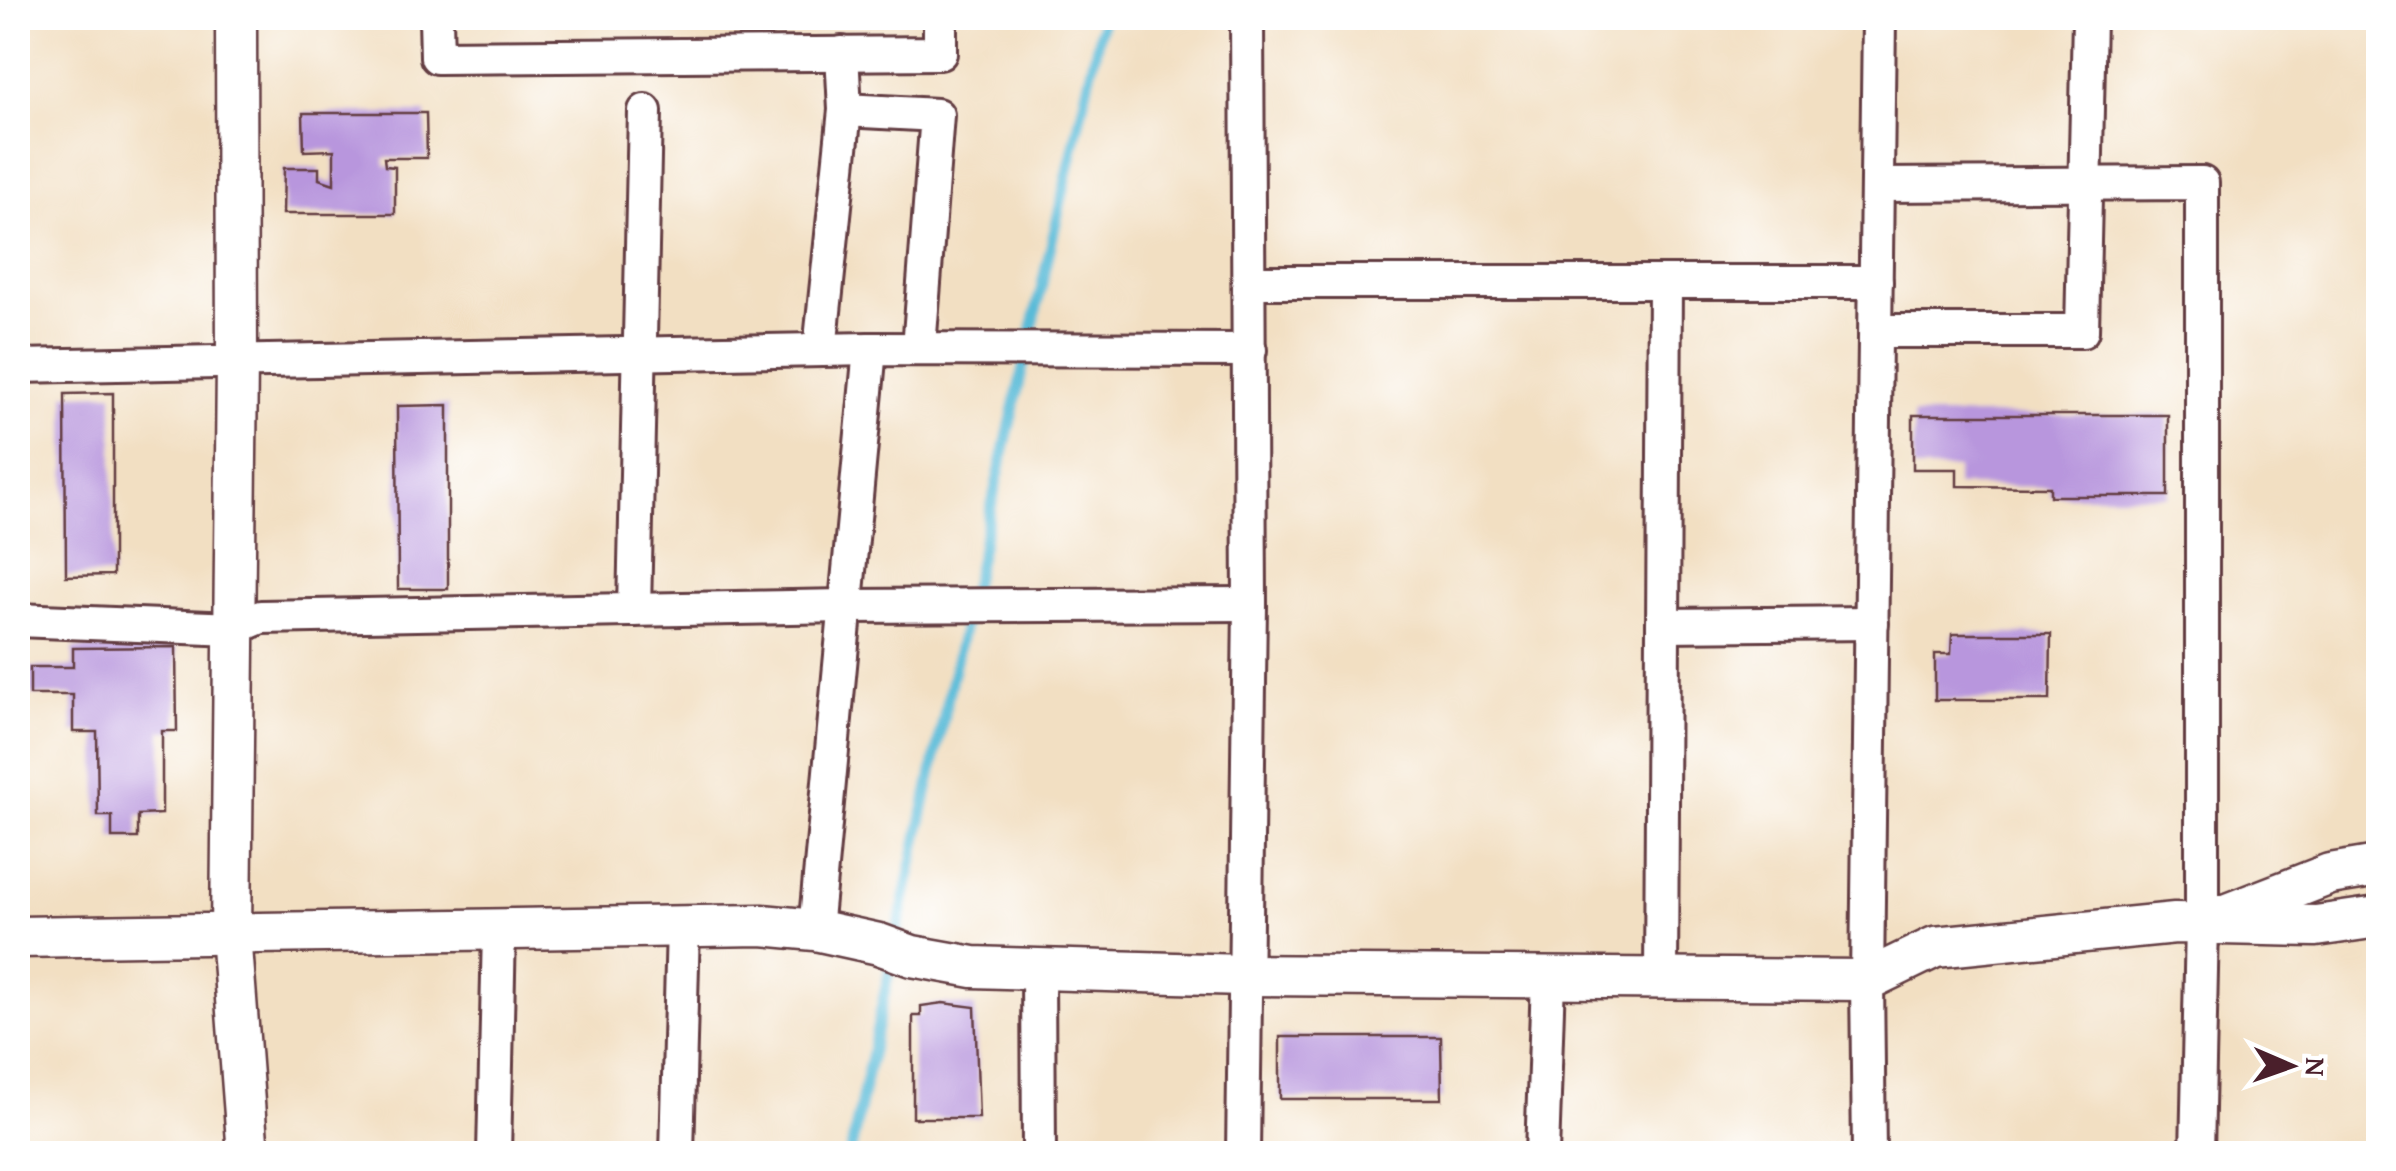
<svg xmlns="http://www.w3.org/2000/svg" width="2396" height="1171" font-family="'Gentium Book Plus',serif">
<rect width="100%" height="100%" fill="#fff"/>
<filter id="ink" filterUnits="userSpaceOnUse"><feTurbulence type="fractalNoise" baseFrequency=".01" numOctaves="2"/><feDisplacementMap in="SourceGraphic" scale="20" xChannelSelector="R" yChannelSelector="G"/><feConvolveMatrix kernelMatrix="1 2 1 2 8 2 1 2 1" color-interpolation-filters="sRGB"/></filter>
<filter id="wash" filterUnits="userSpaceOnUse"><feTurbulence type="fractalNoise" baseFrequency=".0048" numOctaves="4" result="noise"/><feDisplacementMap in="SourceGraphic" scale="40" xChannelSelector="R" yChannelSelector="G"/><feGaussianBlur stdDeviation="2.25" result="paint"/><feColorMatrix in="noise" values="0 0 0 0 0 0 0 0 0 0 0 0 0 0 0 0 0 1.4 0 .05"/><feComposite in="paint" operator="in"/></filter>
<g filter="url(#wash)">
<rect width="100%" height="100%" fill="#f2dfc2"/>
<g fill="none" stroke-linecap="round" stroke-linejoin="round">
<polyline stroke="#5abbd8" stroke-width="11" points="850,1154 952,678 1103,18"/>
</g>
<g id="blocks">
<g fill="#b896dd">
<polygon points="303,113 426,113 427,158 384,158 385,166 395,167 395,214 283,214 284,168 319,168 319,179 334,184 334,150 304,151"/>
<polygon points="113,393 113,575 66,576 65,394"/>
<polygon points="448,405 448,589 398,589 397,406"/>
<polygon points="1913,415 2168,415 2168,496 2050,496 2050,487 1957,486 1957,469 1913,469"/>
<polygon points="1952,634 2051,634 2050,700 1935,700 1935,654 1951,654"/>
<polygon points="176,647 177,731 162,731 162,814 138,815 138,838 112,838 112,816 98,816 97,732 73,732 73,695 30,695 30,667 73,667 73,648"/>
<polygon points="943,1003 975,1007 979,1118 913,1118 913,1016 921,1016 921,1006"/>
<polygon points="1280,1037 1441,1037 1442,1099 1280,1099"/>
</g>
</g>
</g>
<g filter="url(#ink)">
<use href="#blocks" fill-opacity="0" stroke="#633c42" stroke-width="2.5"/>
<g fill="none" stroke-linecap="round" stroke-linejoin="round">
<g stroke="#633c42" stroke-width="38">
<g id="minor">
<polyline points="436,18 437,57 940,53 940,18"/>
<polyline points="845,110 937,115 919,348"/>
<polyline points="1877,185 2202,183 2202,924 2197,1154"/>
<polyline points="1249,282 1876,282"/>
<polyline points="1876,331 2082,331 2089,18"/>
<polyline points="820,350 845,110 842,53"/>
<polyline points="18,366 870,349 1250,350"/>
<polyline points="634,610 645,111"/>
<polyline points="18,620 233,629 261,617 845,606 1250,604"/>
<polyline points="1663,625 1872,623"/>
<polyline points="815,930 870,349"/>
<polyline points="1038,970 1039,1154"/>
<polyline points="1661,980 1665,282"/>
<polyline points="494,1154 499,930"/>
<polyline points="677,1154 683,926"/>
<polyline points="1243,1154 1250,604 1247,18"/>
<polyline points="1542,1154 1548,979"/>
<polyline points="1869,1154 1867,980 1879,18"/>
</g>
</g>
<g stroke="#633c42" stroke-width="45">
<g id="tertiary">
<polyline points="236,18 237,362 231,934 248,1154"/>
<polyline points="2220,917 2330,874 2378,866"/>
<polyline points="18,937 762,925 815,930 879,944 912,956 973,967 1243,975 1867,980 1935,947 2175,923 2316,926 2378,917"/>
</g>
</g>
<use href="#minor" stroke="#fff" stroke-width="32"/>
<use href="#tertiary" stroke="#fff" stroke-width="40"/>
</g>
</g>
<rect width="2396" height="1171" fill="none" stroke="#fff" stroke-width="60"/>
<g transform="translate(2291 1066) rotate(92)" stroke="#ffffff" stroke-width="8" paint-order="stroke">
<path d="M0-8L18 38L0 25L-18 38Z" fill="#4a1f2b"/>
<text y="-15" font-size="28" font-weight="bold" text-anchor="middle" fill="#4a1f2b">N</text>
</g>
</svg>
